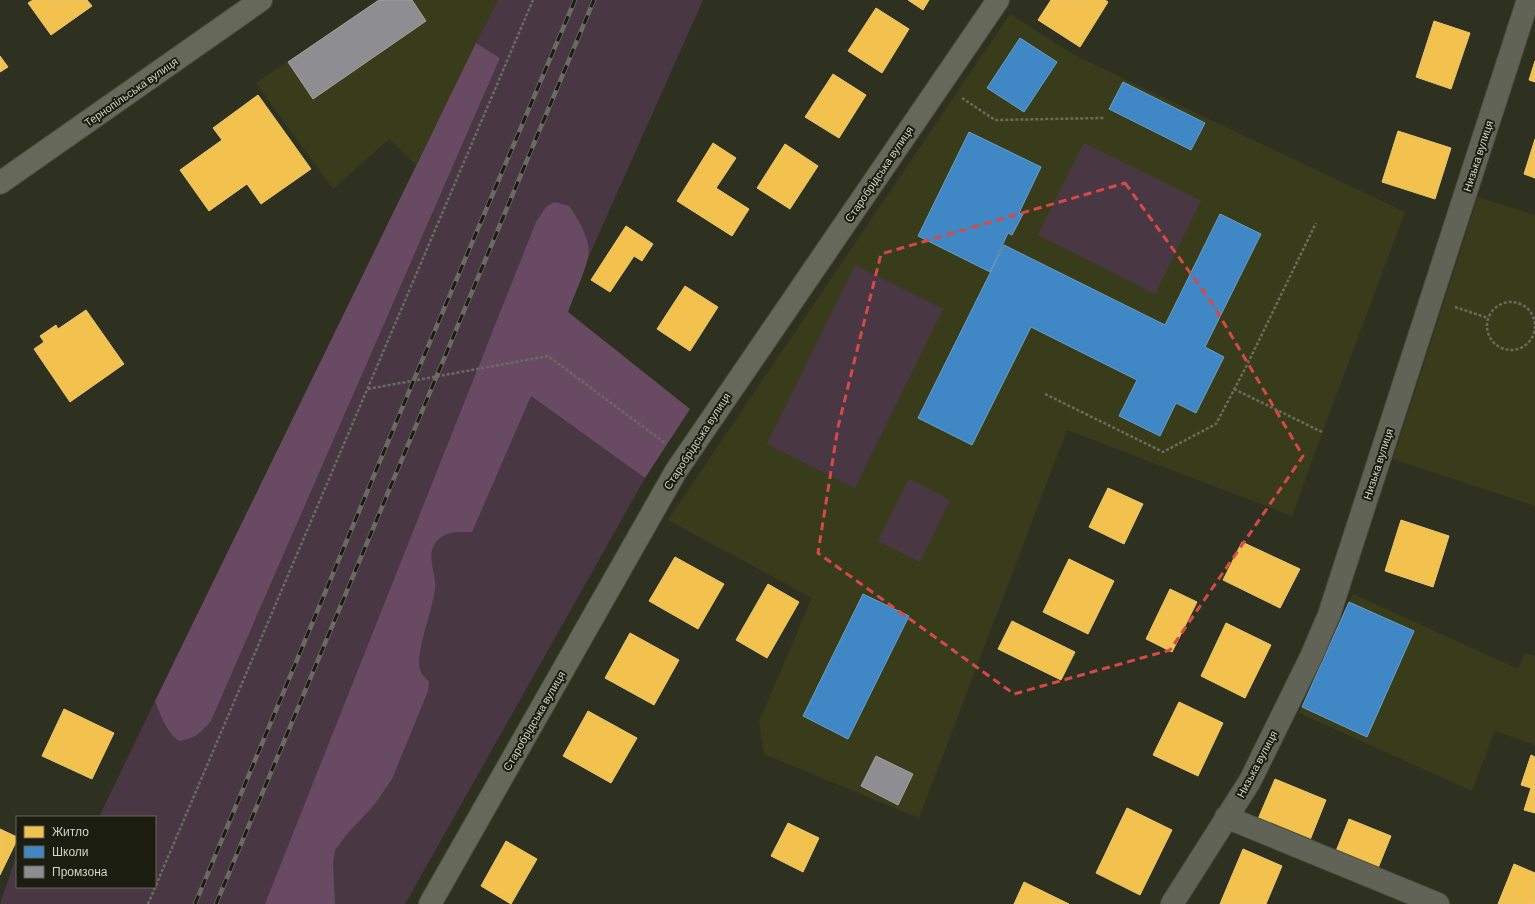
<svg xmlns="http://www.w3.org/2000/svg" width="1535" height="904" font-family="Barlow,sans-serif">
<rect width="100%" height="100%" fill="#2f3120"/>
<g fill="#393c1a">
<polygon points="377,0 498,0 416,165 389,139 333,189 256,83"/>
<polygon points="1010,14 1074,55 1405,212 1325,425 1292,516 1067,430 919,818 764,754 759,721 812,598 668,520"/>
<polygon points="1478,197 1535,215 1535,506 1393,459"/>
<polygon points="1353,594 1518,669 1525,653 1535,656 1535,745 1495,731 1472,791 1299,713"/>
</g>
<g fill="#493844">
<polygon points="498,0 703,0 589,256 568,312 531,396 645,478 405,904 0,904 17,854 17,887 155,887 155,817 99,817 155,701 165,726 171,735 211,721 500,58 476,43"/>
<polygon points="1084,143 1201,201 1155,294 1038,235"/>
<polygon points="855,265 943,309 855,488 767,444"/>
<polygon points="909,479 950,500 920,562 878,541"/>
</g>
<g fill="#684b63">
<path d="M476,43L500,58L211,721C200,733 196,738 179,741C165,731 161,716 155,701Z"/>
<path d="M554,202L569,206C578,218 592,242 588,257C584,276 574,294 568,312L690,409L645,478L531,396L472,532C459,532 445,530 436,542C425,555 437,574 435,589C433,609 415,653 420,670C421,674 427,679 429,682L428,691L392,779L375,804L348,833L335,850L333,864L335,904H265L536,222L546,207Z"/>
</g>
<g fill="#f2c14e" stroke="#e8c771">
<polygon points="33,0 87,0 92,6 51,35 28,3"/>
<polygon points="908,0 929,0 923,10"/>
<polygon points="1051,0 1105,0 1108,2 1080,47 1038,20"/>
<polygon points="876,8 909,29 882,73 848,51"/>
<polygon points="1434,21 1470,33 1451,89 1416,77"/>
<polygon points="0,56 8,67 0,72"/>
<polygon points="1535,61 1535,82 1529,80"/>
<polygon points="833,74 866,95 839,138 805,117"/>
<polygon points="258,95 311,169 261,204 247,184 209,211 180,170 222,140 213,128"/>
<polygon points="1398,131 1451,148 1435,199 1382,182"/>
<polygon points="1535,139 1535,178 1524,174"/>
<polygon points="713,143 736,158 716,188 749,209 732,236 677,201"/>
<polygon points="785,144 818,166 790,209 757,188"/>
<polygon points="626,226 653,244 642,261 634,256 610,292 591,280"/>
<polygon points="685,286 718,307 690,351 657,329"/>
<polygon points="86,310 124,364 70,402 34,349 44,342 40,336 56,325 58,329"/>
<polygon points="1108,488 1143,504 1124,544 1089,527"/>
<polygon points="1401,520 1449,536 1433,587 1385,571"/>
<polygon points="1242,542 1300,569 1280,608 1223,580"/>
<polygon points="675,557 724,584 698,629 649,601"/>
<polygon points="1069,559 1114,581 1088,634 1043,612"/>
<polygon points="768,584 799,602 767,658 736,640"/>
<polygon points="1170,589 1197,602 1172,652 1146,639"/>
<polygon points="1012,621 1075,652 1061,680 998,649"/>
<polygon points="1226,623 1271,645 1245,698 1201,676"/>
<polygon points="630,633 679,660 654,705 605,678"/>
<polygon points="1179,702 1223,723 1198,776 1153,755"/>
<polygon points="64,709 114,733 92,779 42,756"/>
<polygon points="588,711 637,738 611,783 563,756"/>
<polygon points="1531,755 1535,757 1535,813 1524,810 1531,788 1521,785"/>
<polygon points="1275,779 1326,800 1310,840 1258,819"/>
<polygon points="1127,808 1172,830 1140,895 1096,873"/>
<polygon points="1349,819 1391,836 1378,868 1336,851"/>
<polygon points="788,823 819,838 803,872 771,856"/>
<polygon points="0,829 17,837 17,840 0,875"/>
<polygon points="506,841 537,859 511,904 481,886"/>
<polygon points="1243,849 1282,866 1266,904 1220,904"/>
<polygon points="1514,864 1535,873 1535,904 1498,904"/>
<polygon points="1024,882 1069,904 1014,904"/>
</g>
<g fill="#3f88c5" stroke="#6b9fc4">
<polygon points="1020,38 1057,62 1024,112 987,88"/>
<polygon points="1123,82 1205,123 1191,150 1109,109"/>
<polygon points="969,132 1041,167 1019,213 1023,214 1012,235 1008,233 990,272 918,236"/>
<polygon points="1220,214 1261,234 1205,347 1224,357 1196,413 1176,403 1160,436 1119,416 1137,380 1031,327 972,445 918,418 1004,245 1165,325"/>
<polygon points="863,594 909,616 848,739 803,716"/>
<polygon points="1349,602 1414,631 1367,737 1302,707"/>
</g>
<g fill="#8d8d92" stroke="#a1a2a0">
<polygon points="379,0 412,0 426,21 313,99 288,62"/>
<polygon points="876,756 913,774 898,805 861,786"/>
</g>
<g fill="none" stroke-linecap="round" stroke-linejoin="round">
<g stroke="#4a4d3e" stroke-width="24">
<g id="street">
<polyline points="1226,817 1438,904"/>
<polyline points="1172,904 1250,781 1311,657 1329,615 1528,0"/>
</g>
</g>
<g stroke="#4a4d3e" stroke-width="24">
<g id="secondary">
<polyline points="0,183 261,0"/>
<polyline points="430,904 676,471 998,0"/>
</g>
</g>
<g stroke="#696b60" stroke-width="2.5" stroke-dasharray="3 2" stroke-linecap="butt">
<polyline points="962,98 995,120 1104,118"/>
<circle cx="1511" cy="326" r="24"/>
<polyline points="1455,307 1488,318"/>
<polyline points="368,389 548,356 665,443"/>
<polyline points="1234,389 1322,432"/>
<polyline points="1045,394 1163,452 1216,424 1247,365 1316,223"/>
<polyline points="148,904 533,0"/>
</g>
<use href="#street" stroke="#626357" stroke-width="22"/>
<use href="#secondary" stroke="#66685a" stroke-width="22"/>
<g stroke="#6b6c61" stroke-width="4.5">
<g id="rail">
<polyline points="195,904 413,382 575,0"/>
<polyline points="216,904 594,0"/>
</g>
</g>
<use href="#rail" stroke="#1c1d11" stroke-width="3" stroke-dasharray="9" stroke-linecap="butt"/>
</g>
<path fill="none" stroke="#d54a47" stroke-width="3" stroke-dasharray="8 5" stroke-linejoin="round" d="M1125,183L1212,303L1303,456L1170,650L1014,694L818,553L838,427L881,254Z"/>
<g text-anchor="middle" stroke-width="4" stroke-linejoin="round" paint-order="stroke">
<g font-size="11" fill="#d1d4c2" stroke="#1c1d11">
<text transform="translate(131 92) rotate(-35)" y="4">Тернопільська вулиця</text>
<text transform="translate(1478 156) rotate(-72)" y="4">Низька вулиця</text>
<text transform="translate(879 174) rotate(-56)" y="4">Старобрідська вулиця</text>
<text transform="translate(697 441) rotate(-57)" y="4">Старобрідська вулиця</text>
<text transform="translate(1378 464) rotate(-72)" y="4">Низька вулиця</text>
<text transform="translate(534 721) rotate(-60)" y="4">Старобрідська вулиця</text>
<text transform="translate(1257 764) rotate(-62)" y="4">Низька вулиця</text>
</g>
</g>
<rect x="16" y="816" width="140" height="72" fill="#1c1d11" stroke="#646658"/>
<rect x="24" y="826" width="20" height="12" fill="#f2c14e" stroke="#646658"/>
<text x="52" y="836" font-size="12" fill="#d1d4c2">Житло</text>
<rect x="24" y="846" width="20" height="12" fill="#3f88c5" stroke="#646658"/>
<text x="52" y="856" font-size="12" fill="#d1d4c2">Школи</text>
<rect x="24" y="866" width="20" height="12" fill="#8d8d92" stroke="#646658"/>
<text x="52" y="876" font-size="12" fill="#d1d4c2">Промзона</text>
</svg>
